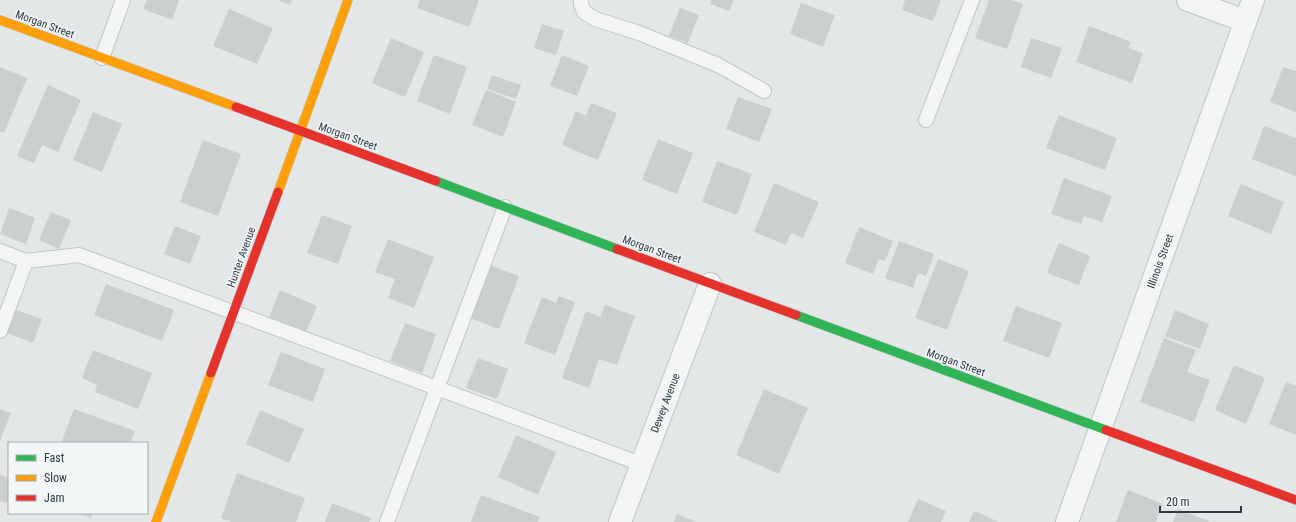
<svg xmlns="http://www.w3.org/2000/svg" width="1296" height="522" font-family="'Roboto Condensed',sans-serif">
<rect width="100%" height="100%" fill="#e3e7e8"/>
<g fill="#cccfd0">
<polygon points="147,0 179,0 172,20 143,9"/>
<polygon points="278,0 292,0 290,5"/>
<polygon points="420,0 479,0 469,27 417,8"/>
<polygon points="711,0 734,0 729,11 710,4"/>
<polygon points="905,0 941,0 933,21 902,10"/>
<polygon points="989,0 1011,0 1023,4 1007,49 975,38"/>
<polygon points="801,3 835,15 823,47 790,34"/>
<polygon points="680,8 699,15 688,43 669,36"/>
<polygon points="229,9 273,28 257,64 213,46"/>
<polygon points="542,24 564,31 556,55 534,48"/>
<polygon points="1089,26 1131,42 1128,48 1143,53 1132,83 1076,62"/>
<polygon points="391,38 424,52 405,97 372,83"/>
<polygon points="1031,38 1062,48 1051,78 1021,67"/>
<polygon points="434,55 467,67 450,114 417,101"/>
<polygon points="562,55 589,66 577,96 550,86"/>
<polygon points="0,67 27,78 4,133 0,131"/>
<polygon points="1283,67 1296,71 1296,112 1270,102"/>
<polygon points="492,75 521,85 516,99 487,89"/>
<polygon points="48,85 81,100 58,152 42,145 34,163 17,156"/>
<polygon points="486,90 516,102 503,137 472,125"/>
<polygon points="738,97 772,109 759,142 726,129"/>
<polygon points="591,103 617,113 598,160 562,145 576,111 586,116"/>
<polygon points="93,112 122,124 102,172 73,160"/>
<polygon points="1059,115 1117,138 1105,170 1046,148"/>
<polygon points="1264,126 1296,138 1296,176 1252,159"/>
<polygon points="658,139 693,153 677,194 642,180"/>
<polygon points="203,140 241,154 218,216 180,202"/>
<polygon points="717,161 752,174 737,215 702,202"/>
<polygon points="1064,178 1112,196 1102,222 1084,216 1081,224 1051,214"/>
<polygon points="774,183 819,202 803,238 791,233 786,245 754,232"/>
<polygon points="1241,184 1284,202 1271,234 1228,216"/>
<polygon points="9,208 35,218 26,244 0,234"/>
<polygon points="51,212 71,220 59,249 39,240"/>
<polygon points="322,215 352,226 338,264 307,253"/>
<polygon points="175,226 201,236 190,264 164,254"/>
<polygon points="859,227 893,241 885,261 879,259 873,274 845,263"/>
<polygon points="388,239 434,257 414,308 388,298 395,279 375,272"/>
<polygon points="899,241 934,254 926,276 918,273 913,288 885,278"/>
<polygon points="1059,243 1090,256 1079,285 1047,273"/>
<polygon points="938,259 969,271 947,330 915,318"/>
<polygon points="487,264 519,276 499,329 467,317"/>
<polygon points="106,284 174,310 162,341 94,315"/>
<polygon points="280,290 317,306 304,337 267,322"/>
<polygon points="559,296 575,302 555,355 524,343 542,297 556,303"/>
<polygon points="605,305 635,316 617,365 599,359 589,388 562,378 586,311 600,317"/>
<polygon points="1016,306 1062,323 1049,358 1003,341"/>
<polygon points="16,310 42,319 33,343 7,333"/>
<polygon points="1175,310 1209,324 1200,349 1165,336"/>
<polygon points="405,323 436,334 422,373 390,361"/>
<polygon points="1164,338 1196,350 1187,372 1210,380 1194,422 1140,402"/>
<polygon points="93,350 152,373 138,409 95,392 97,385 82,378"/>
<polygon points="281,352 325,369 313,402 268,385"/>
<polygon points="478,358 508,369 497,399 466,388"/>
<polygon points="1234,365 1265,378 1246,424 1215,410"/>
<polygon points="1286,382 1296,386 1296,435 1269,424"/>
<polygon points="764,389 808,408 779,474 736,455"/>
<polygon points="0,409 11,413 0,441"/>
<polygon points="74,409 135,431 130,443 61,443"/>
<polygon points="260,410 304,429 289,463 246,444"/>
<polygon points="516,435 556,452 538,495 498,477"/>
<polygon points="237,473 305,498 296,522 232,522 221,518"/>
<polygon points="0,475 9,478 9,498 7,503 0,501"/>
<polygon points="1128,490 1163,504 1156,522 1116,522"/>
<polygon points="481,495 540,517 538,522 471,522"/>
<polygon points="918,499 946,511 941,522 908,522"/>
<polygon points="332,503 371,518 369,522 325,522"/>
<polygon points="1178,509 1211,522 1173,522"/>
<polygon points="974,511 999,522 969,522"/>
<polygon points="78,513 93,513 91,518"/>
<polygon points="677,514 697,522 674,522"/>
</g>
<g fill="none" stroke-linecap="round" stroke-linejoin="round">
<g stroke="#c2c5c6" stroke-width="16">
<g id="lane">
<polyline points="581,0 581,4 584,12 595,19 639,33 718,65 764,91"/>
<polyline points="102,58 123,0"/>
<polyline points="926,120 972,0"/>
<polyline points="0,251 26,261 0,331"/>
<polyline points="26,261 79,255 641,464"/>
<polyline points="387,522 505,207"/>
</g>
</g>
<g stroke="#c2c5c6" stroke-width="24">
<g id="street">
<polyline points="1188,0 1245,21"/>
<polyline points="620,522 710,284"/>
<polyline points="1067,522 1253,0"/>
</g>
</g>
<g stroke="#c2c5c6" stroke-width="10">
<g id="fast">
<polyline points="436,181 617,249"/>
<polyline points="796,315 1106,430"/>
</g>
</g>
<g stroke="#c2c5c6" stroke-width="10">
<g id="slow">
<polyline points="0,20 236,107"/>
<polyline points="278,192 348,0"/>
<polyline points="156,522 211,373"/>
</g>
</g>
<g stroke="#c2c5c6" stroke-width="10">
<g id="jam">
<polyline points="236,107 436,181"/>
<polyline points="617,249 796,315"/>
<polyline points="211,373 278,192"/>
<polyline points="1106,430 1296,500"/>
</g>
</g>
<use href="#lane" stroke="#f3f5f5" stroke-width="14"/>
<use href="#street" stroke="#f3f5f5" stroke-width="22"/>
<use href="#fast" stroke="#30b455" stroke-width="9"/>
<use href="#slow" stroke="#ff9f0a" stroke-width="9"/>
<use href="#jam" stroke="#e5322d" stroke-width="9"/>
</g>
<g text-anchor="middle" stroke-width="3" stroke-linejoin="round" paint-order="stroke">
<g font-size="11" fill="#2c3b40" stroke="#f2f6f7">
<text transform="translate(45 24) rotate(20)" y="4">Morgan Street</text>
<text transform="translate(348 136) rotate(20)" y="4">Morgan Street</text>
<text transform="translate(652 249) rotate(20)" y="4">Morgan Street</text>
<text transform="translate(241 257) rotate(-70)" y="4">Hunter Avenue</text>
<text transform="translate(1160 261) rotate(-70)" y="4">Illinois Street</text>
<text transform="translate(956 362) rotate(20)" y="4">Morgan Street</text>
<text transform="translate(665 403) rotate(-69)" y="4">Dewey Avenue</text>
</g>
</g>
<rect x="8" y="442" width="140" height="72" fill="#f2f6f7" stroke="#a3abae"/>
<rect x="16" y="455" width="20" height="6" fill="#30b455" stroke="#a3abae"/>
<text x="44" y="462" font-size="12" fill="#2c3b40">Fast</text>
<rect x="16" y="475" width="20" height="6" fill="#ff9f0a" stroke="#a3abae"/>
<text x="44" y="482" font-size="12" fill="#2c3b40">Slow</text>
<rect x="16" y="495" width="20" height="6" fill="#e5322d" stroke="#a3abae"/>
<text x="44" y="502" font-size="12" fill="#2c3b40">Jam</text>
<path d="M1160 506v6h81v-6" fill="none" stroke="#2c3b40" stroke-width="2"/>
<text x="1166" y="506" font-size="12" fill="#2c3b40" stroke="#f2f6f7" stroke-width="3" paint-order="stroke">20 m</text>
</svg>
